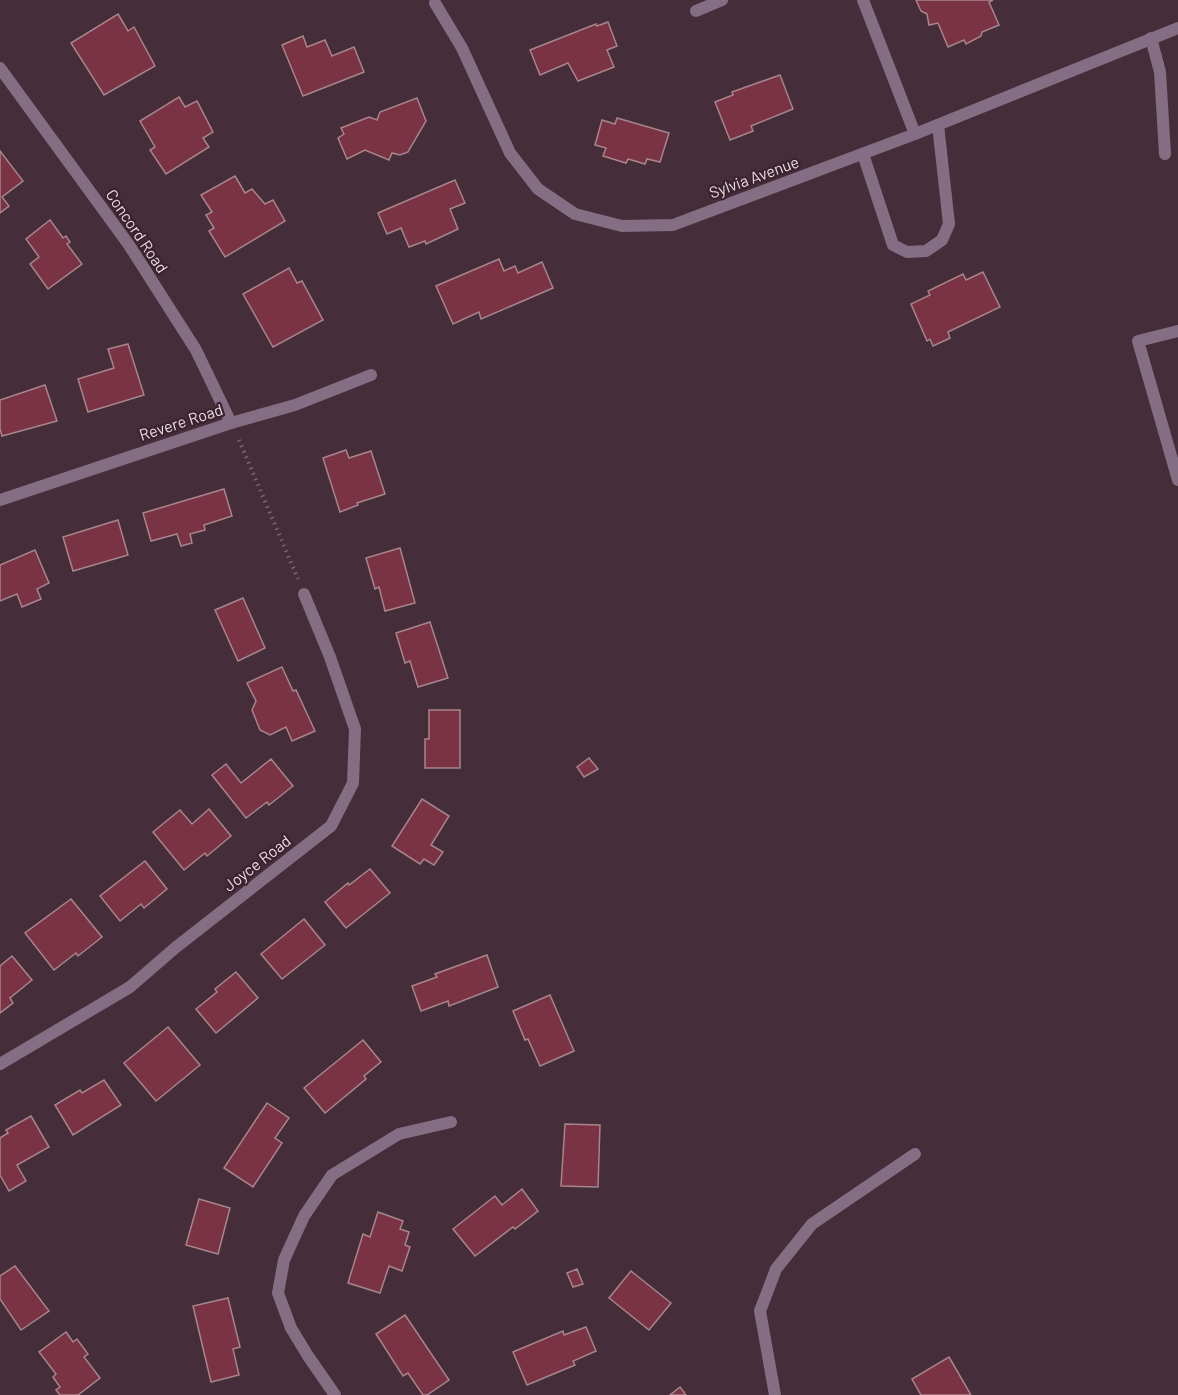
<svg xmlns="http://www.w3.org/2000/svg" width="1178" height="1395" font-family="Barlow,sans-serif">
<rect width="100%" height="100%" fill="#462d3a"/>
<g fill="#793345" stroke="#a7858b" stroke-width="1.5">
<polygon points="916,0 993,0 989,2 999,25 982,32 981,36 966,44 964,40 948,47 938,23 929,25 927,14 921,11"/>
<polygon points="118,14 128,31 134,27 155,66 104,95 71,43"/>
<polygon points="608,22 617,46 607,50 614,67 578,81 568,63 540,75 530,50 596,24 597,26"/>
<polygon points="303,36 307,47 325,40 332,56 354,47 364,72 303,96 282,45"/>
<polygon points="780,75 793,109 751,126 753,131 730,140 715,102 733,95 732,92"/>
<polygon points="179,97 185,107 197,101 213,132 203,138 209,147 166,174 150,150 155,147 140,121"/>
<polygon points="417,98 426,121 408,152 400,155 392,153 389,160 365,150 347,159 338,138 344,134 341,128 369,117 377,120 380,112"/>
<polygon points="617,118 669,133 660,162 647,159 645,164 628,159 626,163 603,156 606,148 595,145 602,120 615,124"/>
<polygon points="0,151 23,181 2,197 9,206 0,213"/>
<polygon points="235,176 245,193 252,189 265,204 273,200 285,221 225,257 209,231 214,228 206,215 212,212 201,195"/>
<polygon points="455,180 465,203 450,209 458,229 426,244 425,241 409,247 401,228 387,234 378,213"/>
<polygon points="50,220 63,238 66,236 70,242 67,244 82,264 48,289 30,264 39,257 26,239"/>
<polygon points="499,259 504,271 515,266 518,273 542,262 553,288 481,319 479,312 453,324 436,286"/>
<polygon points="289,268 297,283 302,281 323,320 273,347 243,294"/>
<polygon points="983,272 1000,307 948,332 950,338 933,346 930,339 927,341 911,304 930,295 928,291 963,274 966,280"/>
<polygon points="128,344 144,395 88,412 78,379 114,368 108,349"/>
<polygon points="45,385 57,421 2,436 0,429 0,400"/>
<polygon points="346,450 349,458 371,451 385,494 357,503 358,505 340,512 323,458"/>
<polygon points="224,489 232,516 204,525 205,530 190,534 192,543 181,546 177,534 151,541 143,513"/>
<polygon points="118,520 128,555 73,571 63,537"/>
<polygon points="400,548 415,603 385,611 379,587 375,589 366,558"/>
<polygon points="35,550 49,583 37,589 41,599 22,607 17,594 0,601 0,565"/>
<polygon points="243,598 265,648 238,661 215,610"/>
<polygon points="430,622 448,678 418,687 410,661 405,663 396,633"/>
<polygon points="282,667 293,691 296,690 315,731 292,741 286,727 270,735 260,730 252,710 256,701 247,683"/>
<polygon points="429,710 460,710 460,768 425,768 425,739 429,739"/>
<polygon points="589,758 598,769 584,777 577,767"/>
<polygon points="271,759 293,786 269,805 267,802 246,818 212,775 226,764 241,783"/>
<polygon points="422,799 449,816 431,845 443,852 434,865 424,859 420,864 392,846"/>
<polygon points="209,809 231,836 207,856 205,853 184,870 153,832 180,810 192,824"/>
<polygon points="145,861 167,889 144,908 141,904 120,921 100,896"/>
<polygon points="370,869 390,893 346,928 325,902 348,883 349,885"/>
<polygon points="71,899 102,937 78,956 76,953 54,970 25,933"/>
<polygon points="304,919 325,945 282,979 261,954"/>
<polygon points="487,955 498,987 449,1006 448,1001 421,1011 412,986 437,977 435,974"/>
<polygon points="12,956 32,980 10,998 13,1003 0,1013 0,966"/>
<polygon points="236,972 258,998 216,1033 196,1009 217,992 215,989"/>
<polygon points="550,995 574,1051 540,1066 528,1039 525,1040 513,1011"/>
<polygon points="168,1027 200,1065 156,1101 124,1063"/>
<polygon points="363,1040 381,1062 364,1076 366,1079 325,1113 304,1088"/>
<polygon points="104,1080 121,1105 73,1135 55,1105 80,1090 82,1093"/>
<polygon points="267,1103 289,1118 275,1138 282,1143 253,1187 224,1168"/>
<polygon points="31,1116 49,1147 17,1165 26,1181 9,1191 0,1175 0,1138 8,1133 6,1130"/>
<polygon points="565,1124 600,1125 598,1187 561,1186"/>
<polygon points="522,1189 538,1211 515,1229 513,1227 475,1256 453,1229 495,1196 502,1205"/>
<polygon points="199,1199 230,1208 218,1254 186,1245"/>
<polygon points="378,1212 403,1221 400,1229 409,1232 405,1245 410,1247 402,1271 389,1266 380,1293 348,1283 363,1234 370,1237"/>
<polygon points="15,1266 49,1311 21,1330 0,1299 0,1276"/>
<polygon points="577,1269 583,1284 573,1287 567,1273"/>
<polygon points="631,1271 671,1303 649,1330 609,1298"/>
<polygon points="228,1298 240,1347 233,1349 239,1375 211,1382 193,1306"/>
<polygon points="405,1315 449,1380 427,1395 423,1395 408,1373 403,1376 376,1334"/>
<polygon points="586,1327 596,1351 573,1361 575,1365 527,1385 513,1352 563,1331 564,1335"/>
<polygon points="66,1332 73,1342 77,1339 88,1354 84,1357 100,1378 78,1395 60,1395 56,1390 60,1387 53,1377 56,1374 39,1352"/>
<polygon points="949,1357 971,1395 921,1395 912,1379"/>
<polygon points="680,1387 686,1395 670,1395"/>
</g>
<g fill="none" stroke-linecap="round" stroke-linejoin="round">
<polyline stroke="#7b6570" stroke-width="4" stroke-dasharray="1.5 4.5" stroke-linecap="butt" points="239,440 298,579"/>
<g stroke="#856d83" stroke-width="12">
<polyline points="863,0 915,134"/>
<polyline points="696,11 722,0"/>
<polyline points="1151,38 1160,72 1165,154"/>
<polyline points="863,154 893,245 907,252 926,251 942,240 949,224 938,125"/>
<polyline points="1178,331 1138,341 1178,480"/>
</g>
<g stroke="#856d83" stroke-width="12">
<polyline points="435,3 462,48 510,153 538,189 575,214 622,226 673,225 915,134 1178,28"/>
<polyline points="0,68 129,245 196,350 231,423 295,405 371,375"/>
<polyline points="0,1064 130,987 175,948 331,826 353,783 355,729 330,657 304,594"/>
<polyline points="335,1395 308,1356 291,1328 278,1293 284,1260 304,1216 332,1175 399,1134 451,1122"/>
<polyline points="775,1395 760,1311 776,1269 812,1224 915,1154"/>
</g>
<polyline stroke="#856d83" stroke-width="12" points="0,500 231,423"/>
</g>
<g text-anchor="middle" stroke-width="4.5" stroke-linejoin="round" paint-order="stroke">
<g font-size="16" fill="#ecdbe3" stroke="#3b232f">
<text transform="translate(754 177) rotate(-20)" y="6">Sylvia Avenue</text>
<text transform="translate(137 231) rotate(56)" y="6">Concord Road</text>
<text transform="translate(181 422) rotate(-18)" y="6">Revere Road</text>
<text transform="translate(257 863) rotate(-38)" y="6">Joyce Road</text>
</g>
</g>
</svg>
